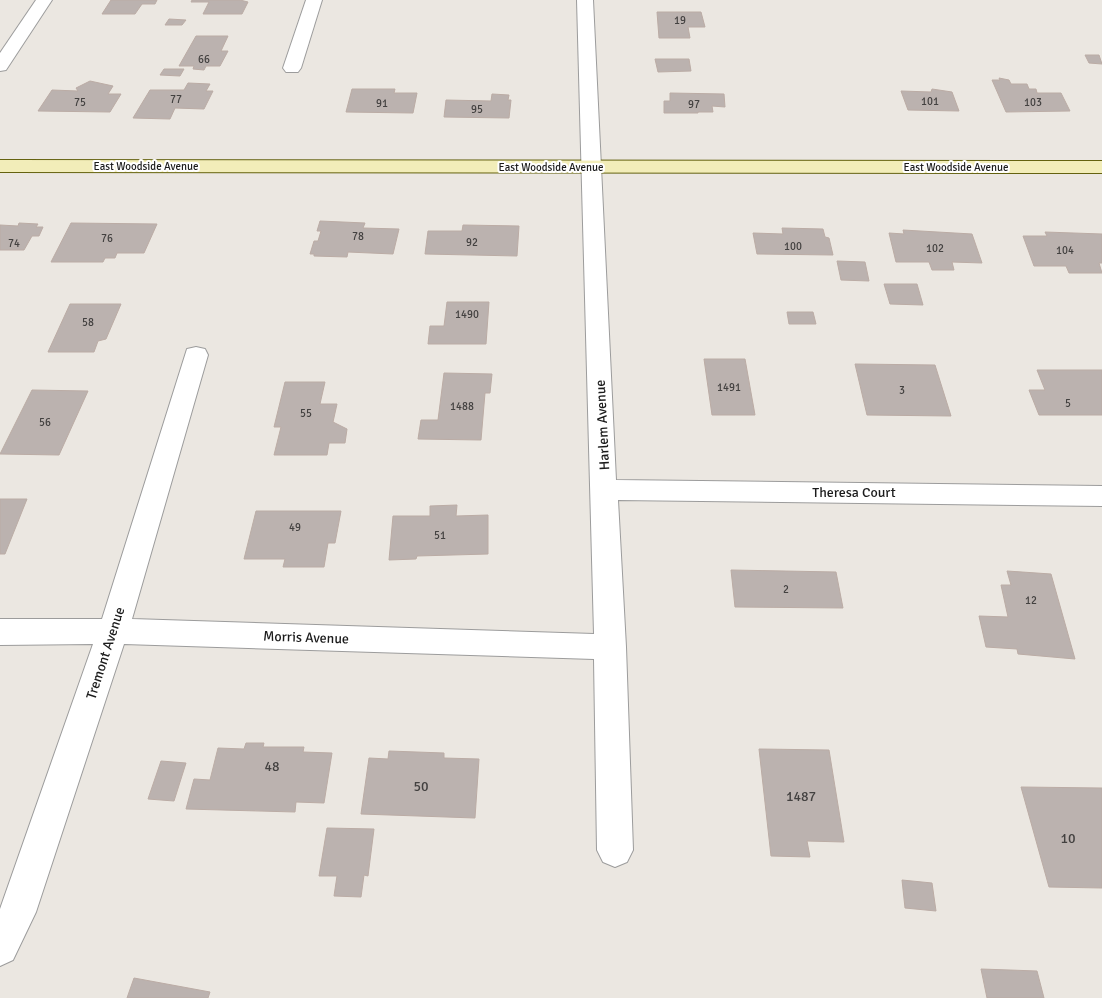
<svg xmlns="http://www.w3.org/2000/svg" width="1102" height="998" font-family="Signika,sans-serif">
<rect width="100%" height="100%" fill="#ebe7e1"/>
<g fill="#bbb2af" stroke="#bbaca5">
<polygon points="111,0 157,0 155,4 142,4 135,14 102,14"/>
<polygon points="192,0 240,0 248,2 242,14 203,14 209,2 191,2"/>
<polygon points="657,12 701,12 705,27 688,27 690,38 659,38"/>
<polygon points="169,19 186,20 182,25 165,25"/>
<polygon points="196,36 228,36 221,51 228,51 220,66 206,66 204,70 193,69 194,66 179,66"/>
<polygon points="1085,55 1099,55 1102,64 1089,63"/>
<polygon points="655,59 689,59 691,71 658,72"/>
<polygon points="164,69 184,69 180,76 160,75"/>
<polygon points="999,78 1009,80 1011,84 1027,84 1029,89 1036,89 1037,93 1061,93 1070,111 1006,112 992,80 1000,80"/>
<polygon points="90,81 113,86 108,94 121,94 110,112 38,111 52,90 78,91 76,88"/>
<polygon points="188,83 210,84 206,91 213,91 204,109 175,108 170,119 133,118 150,90 184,90"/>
<polygon points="352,89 395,89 394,93 417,93 413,113 346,112"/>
<polygon points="932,89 952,92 959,111 908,110 901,91 931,92"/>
<polygon points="670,93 724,94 725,107 712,106 713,112 698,112 698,113 664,113 664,101 670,101"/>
<polygon points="492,94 509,95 508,100 511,100 509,118 444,117 446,100 491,101"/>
<polygon points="320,221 365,223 363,228 399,229 393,254 348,252 347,257 314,256 314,254 310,254 314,241 318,241 321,231 317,231"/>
<polygon points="19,223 38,224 36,227 43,227 39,236 32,236 24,250 0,250 0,225 18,226"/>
<polygon points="71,223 157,224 144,253 117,253 115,258 105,258 103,262 51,262"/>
<polygon points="463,225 519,226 517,256 425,254 428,231 462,231"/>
<polygon points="782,228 823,229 825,237 829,238 833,255 757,254 753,233 783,234"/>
<polygon points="903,230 972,234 982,263 952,262 954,270 932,270 929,262 896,262 889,233 904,234"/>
<polygon points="1045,232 1102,234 1102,263 1099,263 1102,273 1069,273 1066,266 1034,266 1023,236 1047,236"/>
<polygon points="837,261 865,262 869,281 841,280"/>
<polygon points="884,284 917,284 923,305 890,304"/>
<polygon points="447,302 489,302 486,344 428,344 430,326 444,326"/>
<polygon points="70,304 121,304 106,339 98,341 94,352 48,352"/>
<polygon points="787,312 813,312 816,324 789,324"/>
<polygon points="704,359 745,359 755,415 712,415"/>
<polygon points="855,364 935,365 951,416 867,415"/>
<polygon points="1037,370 1102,370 1102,415 1039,415 1029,390 1045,390"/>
<polygon points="444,373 492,374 490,393 485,393 481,440 418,439 421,420 438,420"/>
<polygon points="285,382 325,382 320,404 337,404 333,422 347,429 345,443 329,443 327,455 274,455 281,427 274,427"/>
<polygon points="32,390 88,391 59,455 0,454"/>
<polygon points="0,499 27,499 5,554 0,554"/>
<polygon points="457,505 456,516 488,515 488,554 417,556 416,559 389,560 393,516 430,516 430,506"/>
<polygon points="256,511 341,511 335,543 328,543 324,567 283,567 285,559 244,559"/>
<polygon points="731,570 836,572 843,608 735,607"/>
<polygon points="1007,571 1051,574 1075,659 1018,654 1017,649 986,647 979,616 1008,617 1001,585 1011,585"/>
<polygon points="246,743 264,743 263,747 304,747 303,752 332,753 324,803 296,802 295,812 186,809 194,779 210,780 218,748 244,749"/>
<polygon points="759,749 829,750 844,842 807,841 810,857 771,856"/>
<polygon points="389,751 444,753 444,758 479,759 475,818 361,814 369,758 388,759"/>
<polygon points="161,761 186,763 174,801 148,799"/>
<polygon points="1021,787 1102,788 1102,888 1049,887"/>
<polygon points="327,828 374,829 368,876 364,875 361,897 334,896 337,876 319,876"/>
<polygon points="902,880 932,883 936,911 905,908"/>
<polygon points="981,969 1037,971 1044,998 987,998"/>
<polygon points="134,978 210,992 208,998 127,998"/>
</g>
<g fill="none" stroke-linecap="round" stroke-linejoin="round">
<g stroke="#9c9c9c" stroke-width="2">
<g id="street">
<polygon points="36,0 52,0 6,70 0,71 0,53"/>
<polygon points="306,0 322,0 301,68 298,72 286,72 283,68"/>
<polygon points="577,0 593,0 616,480 1102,486 1102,506 618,500 626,647 633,850 627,862 615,867 603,862 597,850 594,659 124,644 36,912 13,960 0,966 0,909 93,644 0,645 0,619 102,619 187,349 196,347 205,349 208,355 132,619 594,634"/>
</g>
</g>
<g stroke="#64620f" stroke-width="2">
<polygon id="secondary" points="0,160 1102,161 1102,173 0,172"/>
</g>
<use href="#street" fill="#fff" fill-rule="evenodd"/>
<use href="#secondary" fill="#f2edb9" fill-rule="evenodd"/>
</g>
<g text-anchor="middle" stroke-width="4" stroke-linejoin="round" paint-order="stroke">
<g font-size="11" fill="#434140">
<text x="680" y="24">19</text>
<text x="204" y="63">66</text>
<text x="176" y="103">77</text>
<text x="930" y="105">101</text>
<text x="80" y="106">75</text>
<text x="1033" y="106">103</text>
<text x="382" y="107">91</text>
<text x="694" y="108">97</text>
<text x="477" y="113">95</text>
<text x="358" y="240">78</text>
<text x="107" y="242">76</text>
<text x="472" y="246">92</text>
<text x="14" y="247">74</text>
<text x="793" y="250">100</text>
<text x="935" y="252">102</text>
<text x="1065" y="254">104</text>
<text x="467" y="318">1490</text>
<text x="88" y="326">58</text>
<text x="729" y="391">1491</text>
<text x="902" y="394">3</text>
<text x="1068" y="407">5</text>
<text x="462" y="410">1488</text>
<text x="306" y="417">55</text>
<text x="45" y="426">56</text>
<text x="295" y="531">49</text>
<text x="440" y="539">51</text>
<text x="786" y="593">2</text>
<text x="1031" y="604">12</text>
</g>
<g font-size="11" fill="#1b1b1b" stroke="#fff">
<text x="146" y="170">East Woodside Avenue</text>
<text x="551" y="171">East Woodside Avenue</text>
<text x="956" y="171">East Woodside Avenue</text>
</g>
<g font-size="14" fill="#1b1b1b" stroke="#fff">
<text transform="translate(602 425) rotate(-93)" y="5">Harlem Avenue</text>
<text x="854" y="497">Theresa Court</text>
<text transform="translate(306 637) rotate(2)" y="5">Morris Avenue</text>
<text transform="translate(105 653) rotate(-72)" y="5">Tremont Avenue</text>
</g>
<g font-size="14" fill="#434140">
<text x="272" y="771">48</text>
<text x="421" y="791">50</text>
<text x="801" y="801">1487</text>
<text x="1068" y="843">10</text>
</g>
</g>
</svg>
